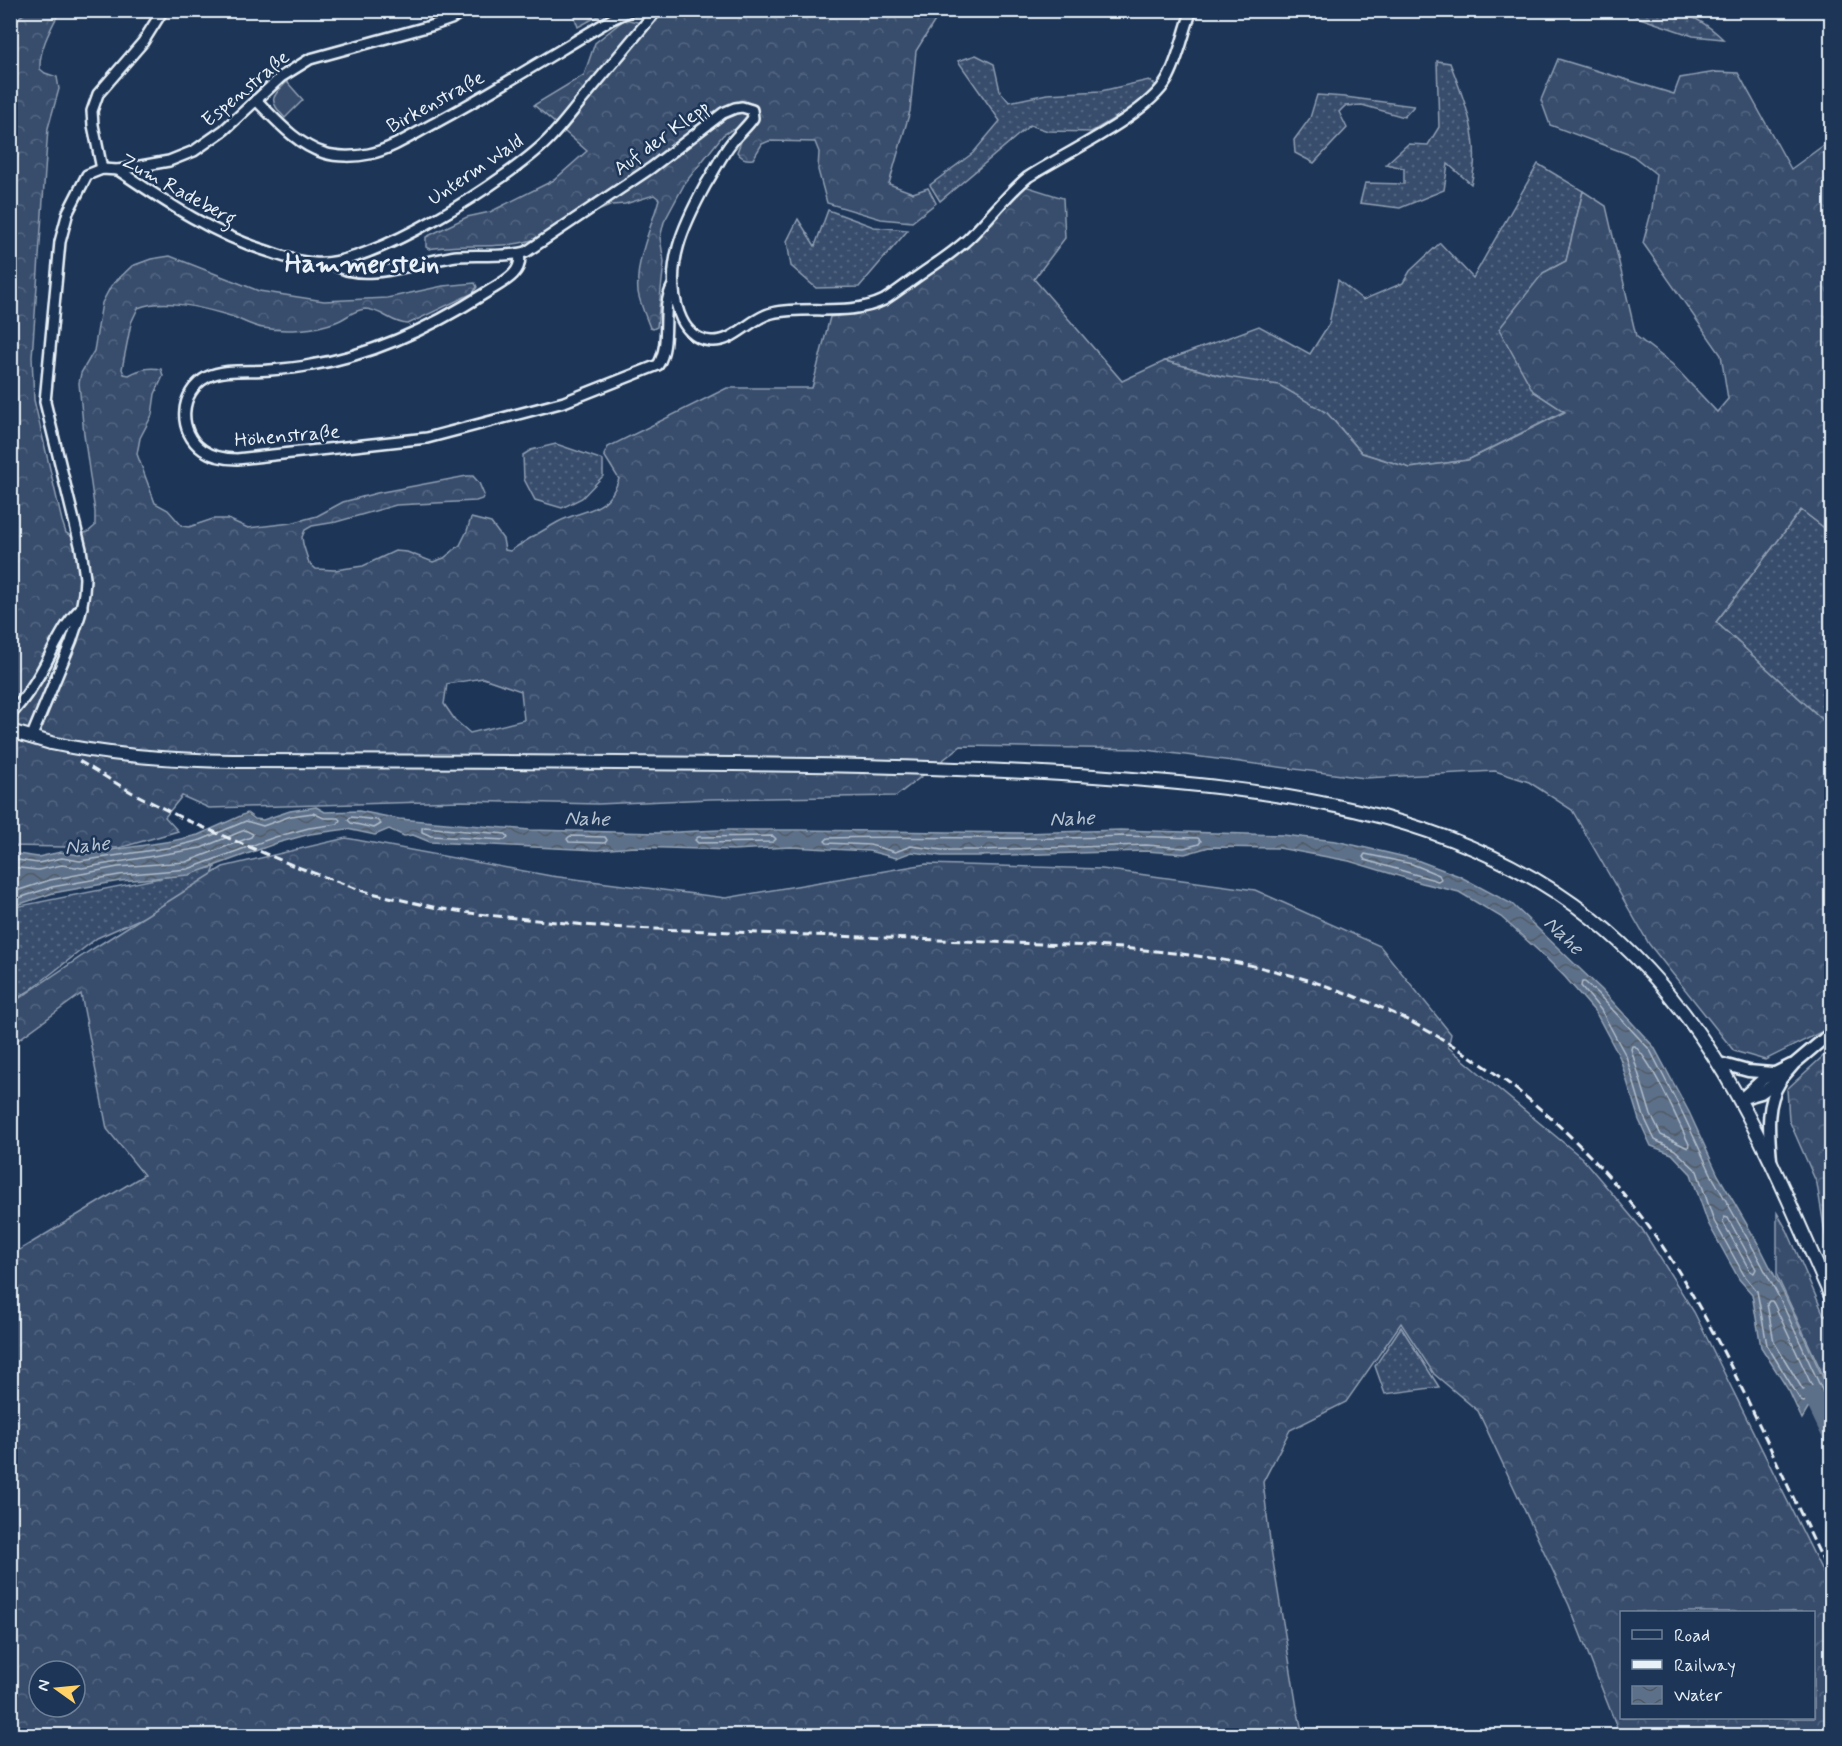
<svg xmlns="http://www.w3.org/2000/svg" width="1842" height="1746" font-family="Mynerve,sans-serif">
<defs>
<pattern id="grass-dots" width="8" height="8" patternUnits="userSpaceOnUse" patternTransform="scale(1.5)"><rect width="8" height="8" fill="#374d6c"/><path d="M2 2h.1M6 6h.1" fill="none" stroke="#546782" stroke-width="1.8" stroke-linecap="round"/></pattern>
<pattern id="forest-crowns" width="20" height="18" patternUnits="userSpaceOnUse" patternTransform="scale(1.5)"><rect width="20" height="18" fill="#374d6c"/><path d="M2 6a3 3 0 1 1 6 0M12 15a3 3 0 1 1 6 0" fill="none" stroke="#546782"/></pattern>
<pattern id="water-waves" width="16" height="10" patternUnits="userSpaceOnUse" patternTransform="scale(1.5)"><rect width="16" height="10" fill="#5d7089"/><path d="M0 5q4-4 8 0t8 0" fill="none" stroke="#505a66"/></pattern>
</defs>
<rect width="100%" height="100%" fill="#1d3557"/>
<filter id="ink" filterUnits="userSpaceOnUse"><feTurbulence type="fractalNoise" baseFrequency=".0167" numOctaves="2"/><feDisplacementMap in="SourceGraphic" scale="12" xChannelSelector="R" yChannelSelector="G"/><feConvolveMatrix kernelMatrix="1 2 1 2 8 2 1 2 1" color-interpolation-filters="sRGB"/></filter>
<g filter="url(#ink)">
<g fill="url(#grass-dots)" stroke="#909fb2" stroke-width="1.5">
<path d="M1626,11C1670,10 1689,7 1723,39L1693,36L1640,18Z"/>
<polygon points="976,55 994,64 1000,91 1009,102 1047,94 1101,91 1149,80 1158,87 1142,102 1091,132 1048,131 1030,125 940,201 930,185 973,153 1000,121 958,61"/>
<path d="M1437,61L1450,63C1465,101 1482,143 1471,184L1448,164L1444,190L1400,208L1360,203L1365,183L1404,184V168L1386,164L1408,144L1428,145L1439,127Z"/>
<polygon points="1317,95 1345,97 1414,106 1404,117 1362,105 1345,106 1339,112 1347,128 1314,163 1295,153 1294,140 1310,118"/>
<polygon points="1538,164 1583,191 1566,261 1543,273 1533,391 1565,411 1468,460 1410,468 1362,453 1327,413 1221,376 1165,361 1259,326 1310,354 1329,324 1338,280 1363,300 1403,283 1410,271 1440,243 1473,278"/>
<polygon points="828,210 874,227 908,230 859,287 816,288 791,266 787,241 798,219 815,246"/>
<polygon points="556,444 603,460 603,476 582,498 562,508 535,500 524,479 523,455 531,450"/>
<polygon points="1801,510 1831,533 1831,722 1824,721 1716,622"/>
<polygon points="215,867 207,889 97,938 29,991 11,1002 10,908"/>
<polygon points="1401,1327 1439,1387 1385,1394 1375,1366"/>
</g>
<g fill="url(#forest-crowns)" stroke="#909fb2" stroke-width="1.5" fill-rule="evenodd">
<polygon points="572,10 608,10 608,11 578,27"/>
<path d="M651,10L941,11L916,51L910,111L889,184L913,193L928,188L936,203L912,222L881,219L827,203L818,170L819,152L815,142L769,141L762,144L753,159C745,160 741,158 737,152L746,129L731,130L723,135L685,183L664,222L660,238L664,262L657,327L653,329L650,328C646,317 640,304 638,292C635,261 651,229 659,199L654,195L625,204L612,205L593,213L543,247L532,240C499,250 463,243 429,249L426,247V237L467,217L490,212L554,180L587,151L534,105L584,75L595,43L625,19L641,23Z"/>
<path d="M27,11H60C51,28 39,49 40,69L45,73L57,77L59,89L48,128L32,357L34,400L62,521L66,533L71,536L88,532L95,526V512L84,434L79,383L81,373L94,351L102,303L111,286L132,266L151,259L170,256L259,291L324,301L387,298L443,286L475,283L477,287L473,293L408,324C392,324 381,309 365,309C353,310 347,318 336,322C315,330 286,332 263,328C250,326 237,317 224,314C199,307 163,298 138,308L131,323L122,369L124,374L129,375C140,369 148,367 161,369L163,376L155,394L152,415L140,438L137,454L155,503L168,510L182,526L189,527L213,519H228L248,528L291,523L317,516L343,502L377,493L467,476H473L479,483L484,495L482,499L476,501L396,505L336,522L312,526L305,530L302,537L303,544L309,563L316,569L335,570L363,566L395,551L407,552L433,562L444,558L460,545L467,531L471,518L491,523L503,539L505,550L510,551C525,541 542,531 558,522C585,508 607,514 619,479L604,455L608,447L727,388H812L830,317L857,313L890,302L974,240L1025,186L1063,198L1065,238L1034,279L1122,381L1165,361L1221,376L1279,385L1327,413L1362,453L1410,468L1468,460L1565,412L1533,391L1499,329L1543,273L1566,261L1583,191L1606,206L1636,336L1672,364L1717,412L1728,399L1721,355L1643,243L1652,209L1656,174L1633,156L1550,125L1541,100L1558,59L1674,94L1680,78L1716,72L1738,73L1791,169L1831,140V533L1801,510L1716,622L1824,721L1831,722V1030L1829,1028L1765,1060L1734,1051L1649,944L1572,810L1529,782L1495,771L1365,778L1139,749L961,746L896,796L710,799L598,804L462,801L209,808L182,796L165,817L178,831L119,848L11,846L10,23L24,14ZM483,678L521,691L524,720L470,733L455,720L444,704L447,684Z"/>
<path d="M346,838L551,876L726,898L926,864L1102,869L1255,890L1380,946L1451,1034L1448,1047L1582,1158L1642,1229L1694,1312L1831,1589V1735H1620L1569,1605L1478,1411L1434,1374L1401,1323L1346,1402L1290,1430L1263,1482L1271,1549L1297,1708L1303,1735H11V1255L144,1175L107,1129L81,994L11,1045V1004L91,950L223,867ZM1814,1612V1718H1622V1612ZM39,1671H75V1707H39Z"/>
<polygon points="1831,1049 1831,1260 1828,1251 1817,1184 1789,1120 1787,1089"/>
<polygon points="1777,1213 1787,1230 1824,1315 1831,1313 1831,1392 1777,1276"/>
</g>
<path fill="#374d6c" stroke="#909fb2" stroke-width="1.5" d="M287,82L303,100L285,118C269,101 270,98 287,82Z"/>
<polygon fill="url(#water-waves)" stroke="#95a4b5" stroke-width="1.5" points="316,807 325,812 359,811 399,819 530,830 658,833 719,830 799,830 1024,833 1120,830 1283,835 1336,841 1414,859 1459,876 1512,904 1602,990 1654,1047 1689,1112 1718,1175 1760,1247 1786,1298 1831,1395 1831,1429 1812,1402 1802,1419 1789,1391 1761,1347 1752,1294 1739,1279 1708,1223 1691,1174 1672,1154 1651,1146 1639,1120 1620,1058 1596,1013 1565,977 1542,954 1501,917 1459,892 1422,883 1349,861 1279,848 1209,847 1185,854 1146,851 978,856 941,856 912,852 896,858 869,851 791,847 733,850 634,847 598,850 430,842 413,835 404,836 389,829 375,835 347,829 310,834 277,843 189,875 120,881 53,893 11,907 11,853 38,857 61,852 79,855 172,841 198,835 247,813 255,819 263,820 290,811"/>
<g fill="none" stroke-linecap="round" stroke-linejoin="round">
<g stroke="#b0bdcc" stroke-width="1.5">
<polygon points="351,817 377,820 381,824 374,828 351,823 348,820"/>
<path d="M425,827C452,830 479,832 506,834L508,838L505,840L431,836L422,832V828Z"/>
<polygon points="570,836 605,837 607,840 605,843 569,842 567,839"/>
<polygon points="773,836 776,839 773,842 698,843 695,840 698,837"/>
<path d="M1121,836L1198,838L1201,841L1199,844L1184,848L1146,845L978,850H942L911,846L895,852L870,845L827,843L825,841L828,838C925,835 1023,842 1121,836Z"/>
<polygon points="1365,854 1412,864 1439,875 1441,879 1438,881 1365,860 1363,857"/>
<polyline points="10,859 38,863 62,858 80,861 173,847 201,840 246,821 263,826 291,816 313,813 324,818 338,818 340,820 338,824 309,828 275,837 188,869 119,875 52,887 10,901"/>
<polyline points="10,867 38,870 62,865 82,868 201,848 245,830 253,834 251,837 186,862 118,867 50,880 10,893"/>
<path d="M1632,1046H1635C1655,1067 1676,1117 1689,1144L1688,1148L1661,1135L1651,1115L1631,1049Z"/>
<polygon points="1724,1217 1728,1218 1756,1269 1754,1273 1750,1271 1723,1222"/>
<polygon points="1769,1301 1772,1301 1774,1304 1812,1386 1810,1390 1803,1390 1774,1342 1767,1304"/>
<polyline points="1832,1396 1827,1396 1823,1392 1781,1301 1754,1250 1713,1178 1683,1114 1650,1050 1598,994 1585,982 1582,982 1581,986 1601,1010 1626,1056 1644,1117 1655,1140 1675,1150 1697,1171 1714,1221 1744,1275 1757,1291 1767,1345 1801,1401 1804,1402 1811,1397 1816,1398 1832,1419"/>
</g>
<polyline stroke="#5d7089" stroke-width="18" points="1812,1395 1832,1437"/>
<g stroke="#e8f1f8" stroke-width="14">
<g id="minor">
<path d="M256,100C275,119 297,145 324,153C337,157 355,157 369,154C392,149 414,134 435,123C495,91 553,54 612,19L632,10"/>
<polyline points="102,169 93,125 92,111 98,94 143,42 163,10"/>
<polyline points="118,170 169,161 194,151 224,130 281,77 310,59 434,25 451,19 464,10"/>
<path d="M519,254C524,274 501,283 487,292C434,326 373,355 311,365C297,368 284,369 270,370C251,372 225,368 207,377C179,392 177,432 203,450C213,457 225,459 237,459L427,438L564,402L658,365C672,342 660,310 672,287"/>
<path d="M331,263C362,286 423,260 457,256C480,254 504,258 526,252L651,168L723,113L735,108L742,107L752,110L753,118C747,127 739,133 732,142C722,154 715,170 706,184C684,224 663,267 679,313C684,327 694,340 711,341C734,343 750,318 772,313C808,305 849,317 884,300C894,294 904,286 914,279C932,266 952,254 968,239C989,219 1006,195 1028,177C1065,153 1146,116 1167,80C1179,59 1183,33 1192,10"/>
<path d="M10,715C27,697 39,677 50,655C60,637 67,621 82,607"/>
<path d="M31,738L71,642L80,615L84,593L85,578L81,549L45,402L60,242L68,212L87,175L102,169L118,170C167,203 214,235 270,252C284,257 299,262 314,263C369,269 509,179 548,140C562,126 574,109 587,94C610,66 634,38 657,10"/>
</g>
</g>
<g stroke="#e8f1f8" stroke-width="15">
<g id="tertiary">
<polyline points="1719,1063 1748,1071 1772,1073"/>
<polyline points="1742,1098 1763,1079 1791,1065"/>
<polyline points="1740,1099 1761,1093 1782,1078 1794,1064 1832,1032"/>
<path d="M1771,1160C1769,1134 1765,1105 1780,1082"/>
</g>
</g>
<g stroke="#e8f1f8" stroke-width="16">
<g id="secondary">
<polyline points="10,731 51,743"/>
<path d="M233,761C400,761 566,762 733,764C853,765 974,768 1094,776C1267,789 1453,807 1593,919C1718,1019 1769,1157 1832,1299"/>
</g>
</g>
<use href="#minor" stroke="#1d3557" stroke-width="9"/>
<use href="#tertiary" stroke="#1d3557" stroke-width="10"/>
<use href="#secondary" stroke="#1d3557" stroke-width="12"/>
<path stroke="#e8f1f8" stroke-width="3" stroke-dasharray="9 4.5" stroke-linecap="butt" d="M79,761L131,792L186,820L292,865L363,891L437,908L477,914L605,927L1092,946C1155,950 1217,956 1279,972C1443,1013 1589,1125 1677,1269C1737,1367 1781,1475 1832,1579"/>
<g stroke="#e8f1f8" stroke-width="16" stroke-linecap="butt">
<path id="secondary-bridge" d="M51,743C111,756 171,760 233,761"/>
</g>
<use href="#secondary-bridge" stroke="#1d3557" stroke-width="12"/>
</g>
</g>
<g text-anchor="middle" stroke-width="5" stroke-linejoin="round" paint-order="stroke">
<g font-size="20" fill="#e8f1f8" stroke="#1d3557">
<text transform="translate(245 88) rotate(-40)" y="7">Espenstraße</text>
<text transform="translate(435 101) rotate(-29)" y="7">Birkenstraße</text>
<text transform="translate(661 137) rotate(-36)" y="7">Auf der Klepp</text>
<text transform="translate(475 169) rotate(-34)" y="7">Unterm Wald</text>
<text transform="translate(179 189) rotate(29)" y="7">Zum Radeberg</text>
<text transform="translate(287 435) rotate(-5)" y="7">Höhenstraße</text>
</g>
<g font-size="21" font-style="italic" fill="#b7c4d1" stroke="#1d3557">
<text transform="translate(587 818) rotate(2)" y="7">Nahe</text>
<text transform="translate(1072 818) rotate(-2)" y="7">Nahe</text>
<text transform="translate(87 845) rotate(-6)" y="7">Nahe</text>
<text transform="translate(1564 935) rotate(44)" y="7">Nahe</text>
</g>
<g font-size="26" font-weight="bold" fill="#e8f1f8" stroke="#1d3557">
<text x="362" y="272">Hammerstein</text>
</g>
</g>
<rect width="1842" height="1746" fill="none" stroke="#1d3557" stroke-width="36"/>
<rect x="18" y="18" width="1806" height="1710" fill="none" stroke="#e8f1f8" stroke-width="2" filter="url(#ink)"/>
<rect x="1620" y="1611" width="195" height="108" fill="#1d3557" stroke="#6e8097" stroke-width="1.5"/>
<rect x="1632" y="1630" width="30" height="9" fill="#1d3557" stroke="#6e8097" stroke-width="1.5"/>
<text x="1674" y="1641" font-size="18" fill="#e8f1f8">Road</text>
<rect x="1632" y="1660" width="30" height="9" fill="#e8f1f8" stroke="#6e8097" stroke-width="1.5"/>
<text x="1674" y="1671" font-size="18" fill="#e8f1f8">Railway</text>
<rect x="1632" y="1686" width="30" height="18" fill="url(#water-waves)" stroke="#6e8097" stroke-width="1.5"/>
<text x="1674" y="1701" font-size="18" fill="#e8f1f8">Water</text>
<g transform="translate(57 1689) rotate(285)"><circle r="28" fill="#1d3557" stroke="#6e8097" stroke-width="1.5"/>
<path d="M0-4.5L10 22L0 15L-10 22Z" fill="#ffd166"/>
<text y="-9" font-size="16" font-weight="bold" text-anchor="middle" fill="#e8f1f8">N</text>
</g>
</svg>
